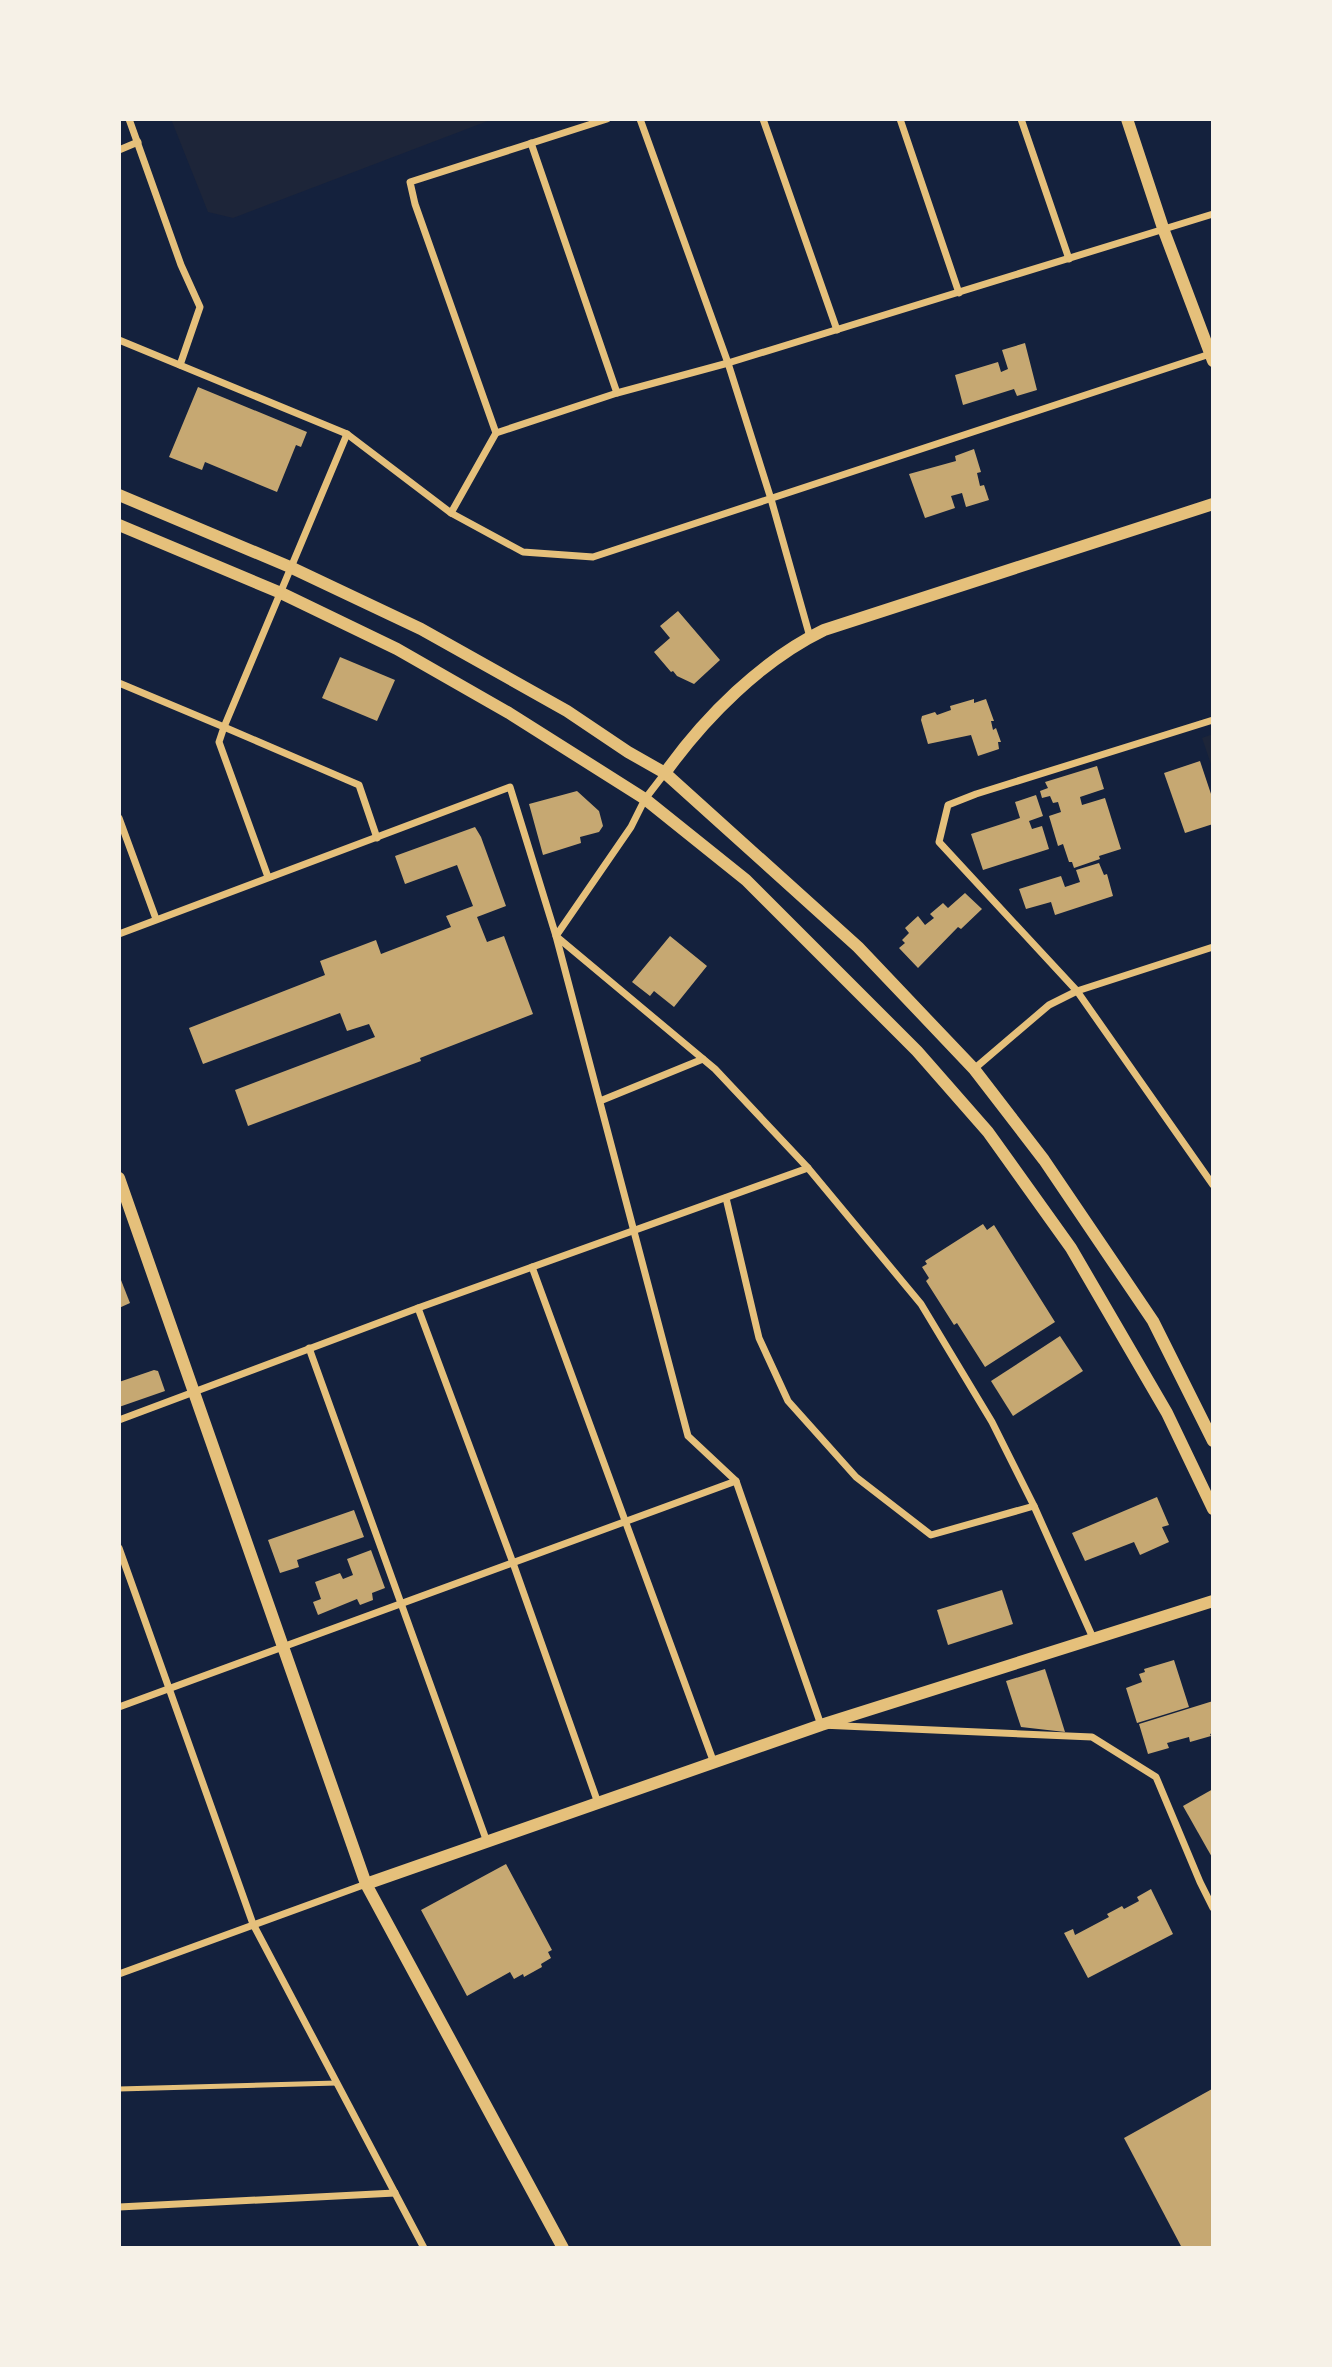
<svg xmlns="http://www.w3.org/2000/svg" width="1332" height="2367" font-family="Poppins,sans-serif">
<rect width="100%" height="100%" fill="#14213d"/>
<g fill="#1d2539">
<polygon points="171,119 493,119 233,218 208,212"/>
<polygon points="1213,734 1213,770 1202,738"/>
</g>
<g fill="#c6a872">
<polygon points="1025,343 1037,390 1017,396 1014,389 963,405 955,375 998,362 1001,372 1008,369 1002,350"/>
<polygon points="198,387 307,432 301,447 296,445 277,492 205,462 202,470 169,457"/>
<polygon points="974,449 981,472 977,473 980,486 984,485 989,500 966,507 962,493 951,496 955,508 925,518 909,474 956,461 955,456"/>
<polygon points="678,611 720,660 694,684 677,676 673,671 671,672 654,652 670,638 660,626"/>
<polygon points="340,657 395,680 377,721 322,698"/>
<polygon points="974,699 974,703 986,699 994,721 991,721 993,730 996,728 1001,742 998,742 999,749 978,756 971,735 928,744 921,720 922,716 935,712 937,715 951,710 950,706"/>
<polygon points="1200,761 1213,800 1213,824 1185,833 1164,773"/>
<polygon points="1097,766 1104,789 1080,797 1082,805 1105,798 1121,849 1099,856 1100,859 1074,868 1072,862 1069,862 1063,844 1058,846 1049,816 1061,812 1058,802 1053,803 1050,796 1042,798 1040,791 1048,788 1045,782"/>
<polygon points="577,791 599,811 603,826 599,832 580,837 581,843 543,855 529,804"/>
<polygon points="1036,795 1043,816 1029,821 1032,829 1042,826 1049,849 983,870 971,834 1020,818 1015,802"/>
<polygon points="475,827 481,837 506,906 477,917 487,942 504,936 533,1014 420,1058 421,1061 248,1126 235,1090 375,1037 369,1024 347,1031 340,1013 203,1064 189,1028 325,975 320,961 355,948 376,940 381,954 451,927 446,916 473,906 457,865 405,884 395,856"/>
<polygon points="1099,863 1104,875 1107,874 1113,896 1055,915 1051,902 1026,909 1019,889 1061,876 1065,887 1080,882 1076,870"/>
<polygon points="965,893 982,909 961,929 958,927 918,968 899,948 905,943 902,940 909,933 905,928 918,916 925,925 934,918 930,914 943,903 948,908"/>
<polygon points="670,936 707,966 674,1007 654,991 650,996 632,982"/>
<polygon points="983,1224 987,1230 994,1225 1055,1322 985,1367 957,1323 954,1325 926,1281 929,1278 922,1267 927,1264 925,1261"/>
<polygon points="119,1275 130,1303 119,1308"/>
<polygon points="1060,1336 1083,1371 1013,1416 991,1381"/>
<polygon points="154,1370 158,1371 165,1391 119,1407 119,1382"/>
<polygon points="1157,1497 1169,1525 1162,1527 1169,1542 1140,1555 1134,1542 1085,1561 1072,1533"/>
<polygon points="354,1510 364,1537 297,1560 299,1567 280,1573 268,1540"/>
<polygon points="371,1550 385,1588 372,1593 373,1600 360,1605 357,1599 318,1615 313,1602 321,1599 315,1582 340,1573 343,1579 353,1575 347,1559"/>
<polygon points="1002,1590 1013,1624 948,1645 937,1610"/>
<polygon points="1174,1660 1189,1707 1137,1723 1126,1688 1142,1682 1139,1674 1145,1672 1144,1669"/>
<polygon points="1045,1669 1055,1700 1065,1732 1021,1727 1017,1715 1006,1681"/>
<polygon points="1213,1701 1213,1733 1210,1734 1211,1736 1190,1742 1189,1737 1167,1743 1169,1748 1148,1754 1139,1724"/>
<polygon points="1213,1789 1213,1859 1183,1806"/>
<polygon points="506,1864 552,1950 548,1952 551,1958 541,1964 542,1967 524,1977 523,1974 514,1979 510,1972 467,1996 421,1910"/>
<polygon points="1151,1889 1173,1934 1088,1978 1064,1933 1073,1929 1075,1935 1109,1917 1107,1914 1122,1906 1124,1909 1139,1901 1137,1897"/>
<polygon points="1212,2089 1213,2248 1182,2248 1124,2138"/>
</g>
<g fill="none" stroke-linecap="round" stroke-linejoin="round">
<polyline stroke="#e5c07b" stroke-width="5" points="119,2089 337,2083"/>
<g stroke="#e5c07b" stroke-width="7">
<polyline points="129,119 181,265 200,307 180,365"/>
<polyline points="640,119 728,363 771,499 810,637"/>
<polyline points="763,119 837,330"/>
<polyline points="900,119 959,293"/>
<polyline points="1021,119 1069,259"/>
<polyline points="531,143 617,393"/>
<polyline points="119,150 138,142"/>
<polyline points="119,340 347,434 451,513 496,433 617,393 728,363 1213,214"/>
<polyline points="496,433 415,204 410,182 607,119"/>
<polyline points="451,513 523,552 593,557 1213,353"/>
<polyline points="119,683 224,727 347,434"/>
<polyline points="1213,720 976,794 948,805 939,842 1077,991 1213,947"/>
<polyline points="119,818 156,919"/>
<polyline points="268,877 219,742 224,727 359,785 377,838"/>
<polyline points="119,934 510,787 556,936 631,827 645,799 665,773"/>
<polyline points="556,936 688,1436 736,1481 821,1725 1092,1737 1156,1777 1200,1882 1213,1908"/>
<polyline points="557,937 715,1069 808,1168 921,1304 992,1422 1034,1506 1093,1638"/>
<polyline points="974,1069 1049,1005 1077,991 1213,1185"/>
<polyline points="600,1101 703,1059"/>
<polyline points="726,1198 759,1338 788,1401 856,1477 931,1535 1034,1506"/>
<polyline points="532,1267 714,1763"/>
<polyline points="418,1308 513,1563 598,1803"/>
<polyline points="309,1348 487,1842"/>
<polyline points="119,1420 418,1308 808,1168"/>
<polyline points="119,1548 253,1924 424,2248"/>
<polyline points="119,1707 736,1481"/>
<polyline points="119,1974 366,1884"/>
<polyline points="119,2207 395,2193"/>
</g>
<g stroke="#e5c07b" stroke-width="12">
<polyline points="1127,119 1164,231 1213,361"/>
<polyline points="119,495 290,567 421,629 567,711 628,752 665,773 858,947 974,1069 1044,1160 1153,1321 1213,1441"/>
<polyline points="119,525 281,593 397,649 509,713 645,799 746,880 917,1051 988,1132 1071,1248 1167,1413 1213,1509"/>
<path d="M665,773C705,717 762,660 824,630L1213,504"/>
<polyline points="119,1178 366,1884 563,2248"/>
<polyline points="366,1884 821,1725 1213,1601"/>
</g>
</g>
<rect width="1332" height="2367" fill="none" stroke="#f6f1e7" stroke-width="242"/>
</svg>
